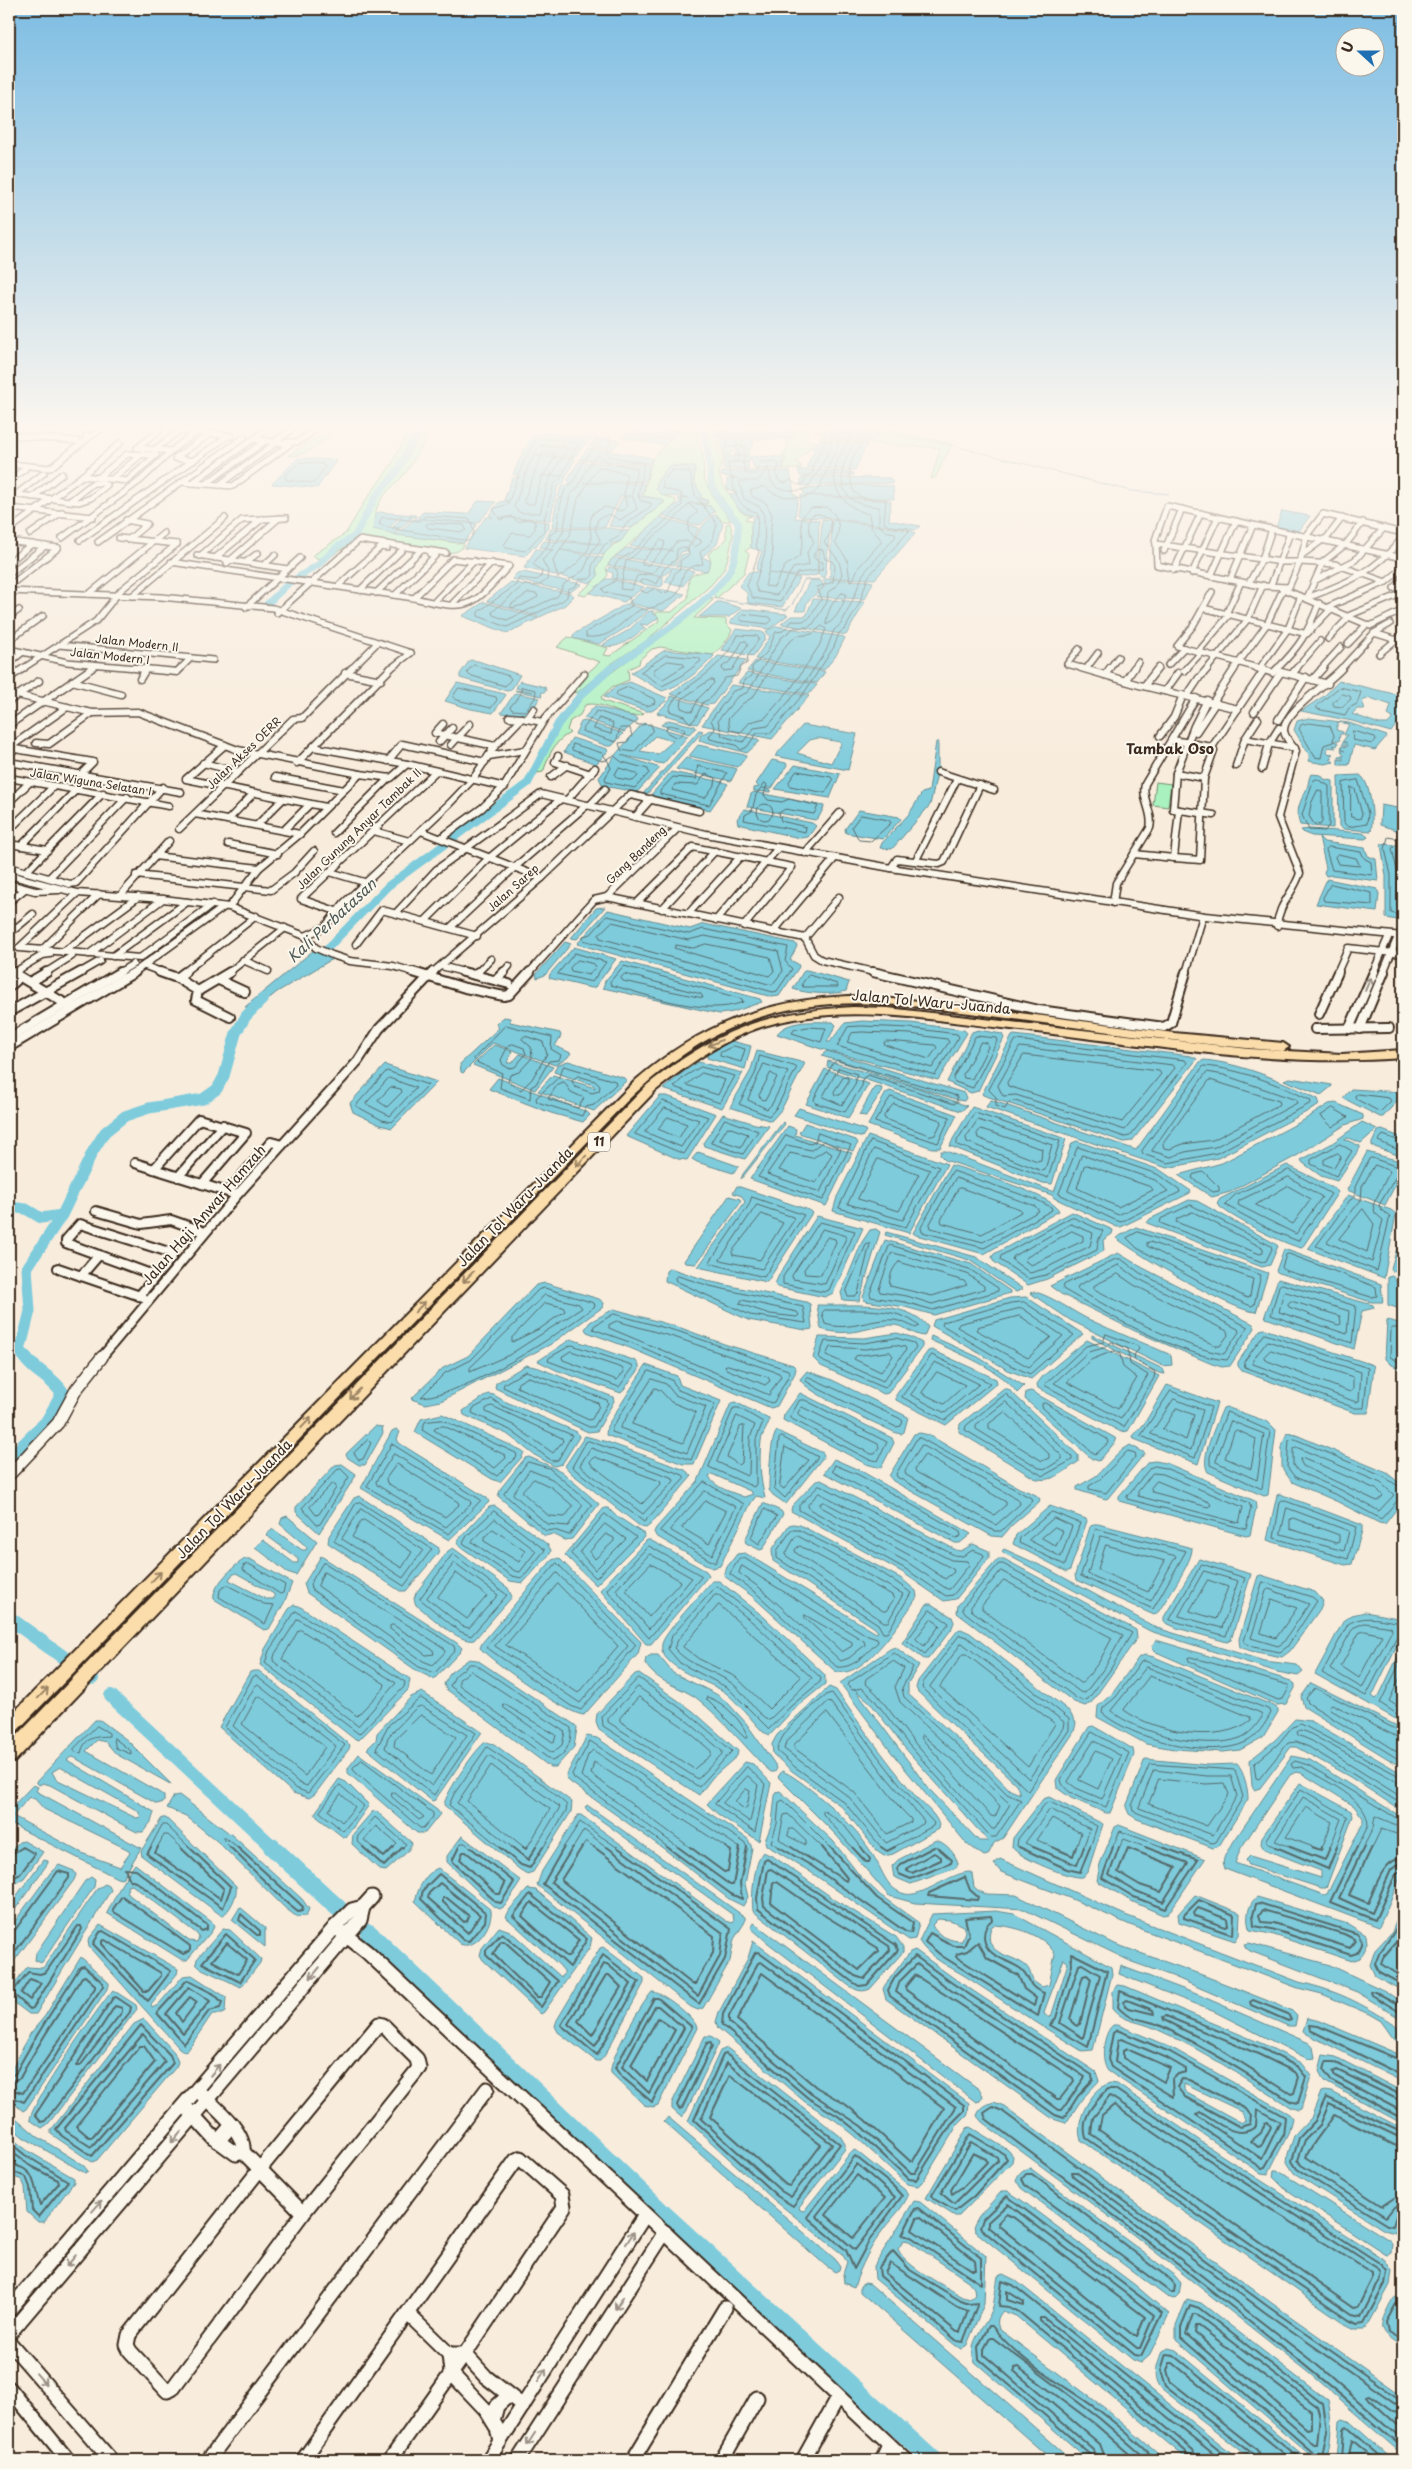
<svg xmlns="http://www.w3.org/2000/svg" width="1412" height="2469" font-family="'Playpen Sans',sans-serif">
<rect width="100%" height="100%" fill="#f8ecdc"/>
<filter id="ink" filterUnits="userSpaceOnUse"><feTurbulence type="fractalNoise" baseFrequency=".02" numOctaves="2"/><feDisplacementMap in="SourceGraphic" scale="10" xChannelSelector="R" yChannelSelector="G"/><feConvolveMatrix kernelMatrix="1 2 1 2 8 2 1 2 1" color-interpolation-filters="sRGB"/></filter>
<g filter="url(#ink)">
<g fill="#a9f1be" stroke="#728e6e">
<path d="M329,430H338C325,439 304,460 288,455Z"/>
<path d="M408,430H432C422,445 414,463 402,477C390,489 380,496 375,514L386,533L464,544C461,552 455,552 446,553L359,540L340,550L299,581L290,580L321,560L312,556L346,533L365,501L392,464Z"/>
<polygon points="679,430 696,430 703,455 704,479 714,498 731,521 722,521 710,506 696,504 707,504 707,500 701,498 694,481 694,466 669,466 658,480 656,489 662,495 676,500 675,505 611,560 606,568 608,575 603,582 585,596 578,594 593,582 596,568 608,548 621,541 628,531 665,502 661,499 643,496 652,459"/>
<path d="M703,430H722L713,435L721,437L716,442L721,456L725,457C715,475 720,480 730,495C736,504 739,515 752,516L746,518V520L753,522L751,526V547L745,551L749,554L744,573L717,598L713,594L729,575L737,559L740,526L711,480V460Z"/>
<polygon points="797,430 810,430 805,440 817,443 815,449 812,448 813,445 796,462 800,464 801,469 783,469 786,458 782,456 789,444 784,440 793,437"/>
<polygon points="863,430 892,430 952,444 935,478 931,479 940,448 873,444 870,443 879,433"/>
<path d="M730,523L733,535L729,555L724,569L711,585L646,641L611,664L577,693L572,692L586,674L600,662L557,647L568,637L608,648L604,655L610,656L659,621L655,612H672L688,598C689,578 685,575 707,571L711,561L708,554L726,540V524Z"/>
<path d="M710,599L713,600L694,618L726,619V624L732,630C729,639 721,648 713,655L660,647L652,649L640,659L639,664L628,669L629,680L612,687L601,697L603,701L644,714C627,723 604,699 585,705L580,715L570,721L567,730L570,733C553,742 549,756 543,772L537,773L557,729L584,693Z"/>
<polygon points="1156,782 1171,784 1168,807 1153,805"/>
</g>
<g fill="#7ecbdc" stroke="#638b90" fill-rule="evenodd">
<polygon points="631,430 679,430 664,445 622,438"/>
<polygon points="724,430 744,430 742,438 736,440 743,441 747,430 797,430 791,438 751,440 754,443 747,456 784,457 783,469 754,469 751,458 749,462 727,462 748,463 749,469 723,469 725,457 746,456 734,456 738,444 730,455 724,456 719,440 725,439 725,437 715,435"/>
<polygon points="825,430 863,430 880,433 868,443 822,440 820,438"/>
<polygon points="543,433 593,437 581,449 540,446 580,450 575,457 534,456 575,459 567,475 539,476 566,476 564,483 558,486 550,520 499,517 549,522 549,528 536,547 531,548 532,549 525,556 464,548 486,517 493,517 489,515 499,502 508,501 504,500 512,478 520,478 513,474 520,458 523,456 521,455 533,435"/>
<polygon points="597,438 619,440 620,441 612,450 589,446"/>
<polygon points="818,441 822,441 867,444 855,470 808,468 807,466"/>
<polygon points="588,448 648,457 652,459 650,463 643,463 579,460"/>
<polygon points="298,458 336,460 336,461 317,488 272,484"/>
<polygon points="578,462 650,465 646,481 583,483 645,483 643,494 638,496 661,499 665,502 631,528 609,526 622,498 630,496 619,496 620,498 605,527 552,527 557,499 562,498 558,497 561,487 571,483 568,481 568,479"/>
<polygon points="669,466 695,467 694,481 702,496 700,499 707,500 708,503 689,503 710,506 714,512 700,525 691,524 662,515 680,502 678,499 688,498 662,495 656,489 658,480"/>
<polygon points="803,470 851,472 854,473 854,475 800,476 798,470"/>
<path d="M735,471H790L794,492L793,494L798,497L795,518L819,520L818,554L815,555L818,556L817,575L805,577L769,573L800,578L782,607L748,603L747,593L739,586L749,572H759L756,569L762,551L751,548V526L753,518L758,516C742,515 736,508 730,494L737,493L727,489V479L738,478L721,476L722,472Z"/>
<polygon points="804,477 890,478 893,483 801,486 801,478"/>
<polygon points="855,485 893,486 894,499 805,495 802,489"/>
<polygon points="801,495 891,501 889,520 920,526 915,530 831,518 801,517 798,515"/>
<polygon points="478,501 496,502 478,523 423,519 477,524 464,543 396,535 414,519 420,519 418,517 423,512 468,514"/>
<polygon points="1282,511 1310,516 1299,531 1276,527"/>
<polygon points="379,512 415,515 417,517 409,517 412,518 401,528 393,527 402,517 400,516 390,527 400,529 394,534 373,529 375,514"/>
<polygon points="713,515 717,516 723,524 717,544 702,557 711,561 707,571 676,566 681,555 689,553 687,551 703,525"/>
<polygon points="660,517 699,528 686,551 681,552 674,565 615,556 627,548 673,551 630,546"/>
<polygon points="822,519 831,520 825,578 818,575"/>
<polygon points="837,520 912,531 915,533 875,579 830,578 832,521"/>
<polygon points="609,528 628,531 621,541 611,544 612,546 603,555 561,550 603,558 596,568 598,576 591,583 524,568 536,549 553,550 540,547 544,541 602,544 546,539 551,529"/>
<polygon points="613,558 616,558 694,571 683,586 665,582 672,569 663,576 608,565"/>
<polygon points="609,567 663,577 663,585 660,587 612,578 613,573 607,571"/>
<polygon points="523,572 581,584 582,584 570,592 512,579 517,573"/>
<polygon points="606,579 611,579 644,587 624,602 590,593"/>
<polygon points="825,579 868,581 873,582 865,599 817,597 816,596 826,585 823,580"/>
<polygon points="810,580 821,581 824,586 807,602 805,611 795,611"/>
<polygon points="511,582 572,594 574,596 565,605 540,617 487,601"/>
<polygon points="647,587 685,594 663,611 628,603"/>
<polygon points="813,599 865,602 846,635 781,624 791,616 806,616"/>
<polygon points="484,602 538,618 539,618 507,633 462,616"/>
<polygon points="717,602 720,602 741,608 729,617 699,617"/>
<polygon points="626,604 648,610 629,626 599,644 572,638 574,634"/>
<polygon points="743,609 786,614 788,615 769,629 729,623"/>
<path d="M649,611H654L652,613L659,617L648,625L640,624L645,628C632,637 619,651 602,645L629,630Z"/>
<polygon points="776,626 844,637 845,638 835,657 824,670 755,659 770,637 766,631"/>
<polygon points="736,629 762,632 765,634 765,639 753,656 722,650"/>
<path d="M665,650L713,655L714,656C701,670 681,686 662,691L631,673Z"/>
<polygon points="718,656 746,660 713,704 707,705 670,694 701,673"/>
<polygon points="470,660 478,661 520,675 511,690 507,691 460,678 460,674"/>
<polygon points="755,661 822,671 825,672 817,683 747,671"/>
<polygon points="747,673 815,684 817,685 809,694 738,683"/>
<polygon points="520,681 545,687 546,691 541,693 542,696 516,691 515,690 533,692 516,688"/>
<path d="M1339,681L1403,696V715L1391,732L1352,721L1301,711L1324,696ZM1370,698L1391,705L1388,715L1393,718L1388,724H1379L1352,714L1357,709H1365L1362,701Z"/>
<polygon points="630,682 667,698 666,701 652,711 646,711 604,697 617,686"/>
<polygon points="457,683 505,694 506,695 493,713 471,709 445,701"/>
<polygon points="731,685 806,695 809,696 772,739 702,725"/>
<polygon points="515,693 540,698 528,716 501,713"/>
<polygon points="671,696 708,708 697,724 657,713 670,700"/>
<polygon points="595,706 637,718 638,720 624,732 584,718"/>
<polygon points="1309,718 1349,723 1387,736 1375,750 1354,745 1349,765 1338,765 1338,759 1343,760 1343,758 1339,758 1339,756 1344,756 1341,750 1345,751 1341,749 1342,746 1347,747 1347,745 1342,745 1343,742 1347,743 1343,741 1347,735 1344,735 1349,724 1338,722 1336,730 1343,732 1343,734 1340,734 1339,741 1333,741 1338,743 1337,746 1333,745 1336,748 1328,747 1327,753 1333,754 1330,756 1333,758 1330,759 1334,762 1325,764 1308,761 1310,756 1294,730 1297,721"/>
<polygon points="668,720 695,726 696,728 689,734 661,725"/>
<polygon points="585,721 622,733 623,734 612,746 607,746 575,734 581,722"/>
<path d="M643,723L688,736L663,764L621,755L660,768L637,792L603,786L599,778L616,754ZM655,736L673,741L658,754L640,751Z"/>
<path d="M803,725L857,734L848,770L775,756ZM818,738L840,742L841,744L831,763L797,753L810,740Z"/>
<polygon points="699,730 703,731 646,795 642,795"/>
<polygon points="710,730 758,739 760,741 747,753 699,740 701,735"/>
<polygon points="572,738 607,749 608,751 596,764 593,763 564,752"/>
<polygon points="936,742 938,742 938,769 930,805 892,849 880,848 882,843 909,814 922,793 929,791"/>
<polygon points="698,745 745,755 746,757 738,767 689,756"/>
<polygon points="686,758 734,768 737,769 731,781 676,769"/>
<polygon points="772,760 786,763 787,765 772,788 762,788 771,790 771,792 754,791 754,788 759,787 756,784"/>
<polygon points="795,765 840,774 830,798 775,789"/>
<polygon points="671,772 723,782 728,784 710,810 650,796"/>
<path d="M1311,774L1321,775L1324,779L1333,781V828L1300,825C1295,811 1300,802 1306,790C1309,785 1308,779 1311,774Z"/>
<path d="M1360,775C1371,782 1374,819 1371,831L1343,829L1339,826L1338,776Z"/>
<polygon points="754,792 824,806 824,807 819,817 815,820 749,807 747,807 751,794"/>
<polygon points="1381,805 1403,809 1403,832 1380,825"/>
<polygon points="744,809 812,823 816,826 808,837 800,838 738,824 737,819"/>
<polygon points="859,810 899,817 901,819 883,839 846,833 845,829"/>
<polygon points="1311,829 1363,833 1368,837 1365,839 1312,836 1304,833 1301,830"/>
<polygon points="1319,837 1324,842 1365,848 1368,856 1376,859 1378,881 1332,875 1326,876 1324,872 1326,868"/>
<polygon points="1381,844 1403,846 1403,921 1386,918 1386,876"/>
<polygon points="1327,879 1377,889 1379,894 1377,912 1316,904"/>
<polygon points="605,907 577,939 571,938 596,908"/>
<polygon points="608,910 690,929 704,924 795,943 797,946 790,960 798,964 799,967 779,996 772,997 577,944"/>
<polygon points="565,942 571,944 545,975 537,978 536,974"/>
<polygon points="574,947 616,959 595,987 591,988 549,978 550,974"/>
<polygon points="314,950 334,958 277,992 257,1008 245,1007"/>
<polygon points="622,961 760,999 762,1002 733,1012 720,1014 603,988 605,981"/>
<path d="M807,970L849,982L846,991C834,995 807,994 793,989L803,972Z"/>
<polygon points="504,1017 510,1018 510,1022 560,1033 561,1036 555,1046 571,1053 567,1058 555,1065 493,1043 463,1073 461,1072 460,1064 499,1028 496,1024"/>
<path d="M862,1021L911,1023L964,1030L967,1033L938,1080L818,1048L777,1034C788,1019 816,1022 833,1022L836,1025L827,1042H830L845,1023Z"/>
<polygon points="978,1030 1002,1034 1004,1038 978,1091 971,1093 947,1082 972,1032"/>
<polygon points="1014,1035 1191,1056 1197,1059 1132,1141 1124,1142 983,1095 982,1094 1012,1036"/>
<polygon points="731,1041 751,1046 745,1069 707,1058 707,1054"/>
<polygon points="494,1045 512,1051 507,1063 512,1063 520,1054 553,1067 535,1090 473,1065"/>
<polygon points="757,1051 805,1063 781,1110 771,1121 730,1107 750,1072"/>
<polygon points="827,1051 964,1093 966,1098 964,1101 958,1100 822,1056 823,1054"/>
<path d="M1204,1060C1240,1063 1286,1082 1318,1099L1319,1102L1318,1106L1218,1158L1167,1168L986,1107L991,1100L1136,1150L1200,1062Z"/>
<polygon points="568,1061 624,1078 627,1080 594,1111 538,1091 553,1075 595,1088 593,1085 554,1072 557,1065"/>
<polygon points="828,1061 918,1088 967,1106 961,1111 827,1067"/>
<polygon points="698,1062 743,1073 722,1108 663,1089 682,1073"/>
<polygon points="385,1065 437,1082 392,1128 380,1125 353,1112 350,1103"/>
<polygon points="825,1069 869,1084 848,1118 806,1104"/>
<polygon points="498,1078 587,1112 590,1115 583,1122 551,1113 489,1089"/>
<polygon points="1290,1078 1332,1085 1332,1086 1321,1095 1284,1080"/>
<polygon points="877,1087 882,1088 881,1092 866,1116 859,1115 874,1088"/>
<polygon points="1351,1089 1402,1092 1398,1100 1383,1117 1380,1117 1343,1098"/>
<polygon points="890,1091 957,1115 940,1148 932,1148 868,1125 886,1093"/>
<polygon points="660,1096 667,1096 716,1114 687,1160 678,1159 626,1136"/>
<polygon points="1336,1103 1363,1115 1363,1119 1345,1125 1298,1155 1230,1192 1212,1197 1178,1175 1222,1163 1304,1120 1329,1104"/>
<polygon points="972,1107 1066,1139 1052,1184 1043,1183 950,1146 953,1139"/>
<polygon points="799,1108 865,1130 866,1131 862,1137 859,1137 794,1115"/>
<polygon points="723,1114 755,1124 769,1126 745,1159 704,1146 703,1143"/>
<polygon points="783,1122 785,1124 741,1179 743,1174"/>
<polygon points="1362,1122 1377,1129 1361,1143 1348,1138 1344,1139 1360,1146 1360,1148 1337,1181 1321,1176 1303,1163 1301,1160 1331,1144"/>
<polygon points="805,1123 856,1140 858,1143 853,1151 799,1133"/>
<polygon points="788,1126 796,1129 795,1135 852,1153 826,1206 750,1179"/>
<polygon points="1382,1130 1403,1138 1403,1157 1372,1146 1372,1143 1378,1131"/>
<polygon points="868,1136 947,1164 909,1233 833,1211 837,1197"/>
<polygon points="1077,1141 1160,1170 1191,1191 1190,1193 1121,1227 1117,1227 1054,1198 1052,1195 945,1160 940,1155 941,1151 946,1151 1054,1192 1072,1143"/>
<polygon points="698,1152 738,1166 738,1167 733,1173 697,1162 692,1159"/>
<polygon points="1367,1152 1403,1162 1403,1170 1385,1205 1347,1190"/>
<path d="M951,1165C969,1170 1055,1196 1059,1211L984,1254L916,1235L913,1233Z"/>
<path d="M1287,1165L1335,1189L1338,1192L1302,1248C1287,1246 1226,1215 1217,1204L1220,1199Z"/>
<polygon points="737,1186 809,1210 812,1213 767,1282 698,1267 745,1202 742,1196 733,1193"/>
<polygon points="1348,1195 1391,1210 1396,1214 1384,1278 1308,1249"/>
<polygon points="729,1196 740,1199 741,1202 696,1264 685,1263 684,1261"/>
<polygon points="1189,1200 1197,1201 1274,1243 1278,1246 1270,1265 1262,1267 1147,1223 1150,1219"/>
<polygon points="1072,1212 1113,1230 1112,1234 1103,1240 1104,1251 1047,1279 1028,1285 993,1261 992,1257 994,1254"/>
<polygon points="817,1216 863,1228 833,1293 825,1297 777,1287 775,1284 779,1275"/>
<polygon points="1403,1219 1403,1274 1392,1271 1391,1268 1402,1232"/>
<path d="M1136,1227L1268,1273L1256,1312C1231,1311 1139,1255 1116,1238Z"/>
<polygon points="876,1229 880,1232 859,1301 843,1300 841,1293 862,1242 870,1230"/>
<polygon points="886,1232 976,1257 1023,1289 1016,1292 969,1260 885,1235"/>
<polygon points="885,1240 971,1264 1010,1291 1010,1293 934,1315 905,1307 865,1301 863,1297"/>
<polygon points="1284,1249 1381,1284 1383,1302 1371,1302 1279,1273 1276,1271"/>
<polygon points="1118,1253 1143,1268 1253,1324 1255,1328 1230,1366 1222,1367 1212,1364 1135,1331 1061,1294 1050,1286"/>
<polygon points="670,1268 712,1282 806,1302 810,1304 812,1329 806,1330 748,1320 665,1281 666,1271"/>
<path d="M1392,1276C1400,1281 1400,1300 1397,1308L1388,1305V1277Z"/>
<polygon points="1278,1279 1373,1305 1374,1308 1362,1311 1354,1349 1266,1318 1265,1315"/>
<polygon points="545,1283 599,1299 604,1303 603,1307 551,1344 441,1401 426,1404 411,1399 443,1368 468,1356 536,1285"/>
<path d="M1033,1292C1045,1292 1075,1313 1088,1319C1115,1332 1144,1343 1171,1355L1172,1365L1163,1366L1070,1320L1030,1293Z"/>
<polygon points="1026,1297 1083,1334 1031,1379 1008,1370 932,1326 934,1320 941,1318 1010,1298"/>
<path d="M817,1305C849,1306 907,1299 928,1327L924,1336C912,1335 903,1324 891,1325C864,1327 851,1338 821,1329Z"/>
<polygon points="614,1309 681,1328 724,1344 793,1365 796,1368 795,1373 777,1406 771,1408 630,1348 587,1332 585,1329 590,1322"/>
<polygon points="1387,1320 1403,1324 1403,1370 1390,1364 1385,1359"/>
<polygon points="1264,1329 1373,1365 1374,1368 1368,1413 1355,1413 1242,1371 1238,1366 1238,1362 1260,1330"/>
<polygon points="897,1333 911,1337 922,1343 922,1347 888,1393 884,1394 821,1366 813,1358 819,1337 864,1338"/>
<polygon points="1092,1335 1163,1369 1165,1374 1159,1373 1092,1338"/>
<path d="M931,1336L978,1357L1024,1386L1017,1393C1002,1369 955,1352 930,1340Z"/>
<polygon points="571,1339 636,1361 639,1365 639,1370 621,1393 556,1370 538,1361"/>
<polygon points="1087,1340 1159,1376 1128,1431 1121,1432 1038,1388 1037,1384 1043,1376"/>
<polygon points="932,1350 996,1379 997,1383 946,1425 896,1400 896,1395 928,1351"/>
<polygon points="526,1365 539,1368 613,1397 614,1401 597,1431 588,1432 495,1388 496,1383"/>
<polygon points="646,1365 677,1376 680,1385 721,1401 694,1464 683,1464 606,1435 607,1426"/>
<path d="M807,1371L830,1379L902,1414L908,1417L904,1432L901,1434L894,1432C878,1424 804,1392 800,1379Z"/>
<polygon points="1167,1385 1217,1403 1198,1464 1134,1439 1133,1436 1144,1424"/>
<path d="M1004,1389H1008L1078,1455V1462C1064,1471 1052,1484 1034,1478L959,1432L960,1424Z"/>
<polygon points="1031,1391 1115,1438 1116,1441 1099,1461 1092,1459 1025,1399 1026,1392"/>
<polygon points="800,1393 892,1438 894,1443 881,1468 866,1464 783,1420 784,1415"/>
<polygon points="488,1394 494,1395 504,1401 577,1432 579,1437 562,1464 554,1466 533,1454 507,1434 464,1415 463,1411"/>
<path d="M735,1402L769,1419C769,1426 762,1433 761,1441C759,1460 760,1479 765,1498L756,1496L751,1503L720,1566L712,1568L656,1536L654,1532L656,1528L698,1481L731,1403ZM712,1474L750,1491L753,1494L744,1497C732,1492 714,1488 709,1476Z"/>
<path d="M1226,1407L1268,1422L1276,1430L1268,1495L1264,1496L1208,1472C1199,1458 1217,1423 1223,1408Z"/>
<polygon points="442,1414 521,1450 524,1452 522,1457 500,1482 492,1479 415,1432 421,1419"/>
<polygon points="375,1426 382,1427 383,1433 365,1465 359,1465 348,1458 346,1454"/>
<polygon points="396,1429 400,1432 397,1439 399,1443 487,1498 489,1502 449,1540 361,1488 392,1431"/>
<path d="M777,1431L823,1453L824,1456L786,1504L773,1495L769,1490C769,1478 770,1438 777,1431Z"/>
<polygon points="920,1433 929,1435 1019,1488 1036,1495 1040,1499 1039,1502 1011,1526 1002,1537 992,1536 893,1481 889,1476 914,1434"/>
<polygon points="1287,1433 1296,1435 1387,1473 1403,1486 1402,1502 1385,1524 1379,1523 1336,1501 1292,1482 1282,1468 1282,1446"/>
<polygon points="585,1436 607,1442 685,1470 692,1476 650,1525 646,1528 641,1527 571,1473 565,1466"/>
<polygon points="1130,1445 1145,1453 1108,1498 1106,1499 1077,1490 1077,1487 1096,1476 1119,1452"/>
<polygon points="529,1457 561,1471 599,1504 572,1539 565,1540 553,1534 545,1536 498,1496 501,1488 525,1458"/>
<polygon points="834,1459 861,1471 971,1534 960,1543 955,1543 824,1473"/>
<polygon points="1155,1461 1166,1463 1255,1501 1256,1508 1250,1535 1246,1536 1119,1501 1119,1496 1148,1462"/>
<polygon points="342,1464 356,1474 355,1477 319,1533 296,1512 296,1507 335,1465"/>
<polygon points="821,1480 956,1550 961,1551 973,1544 989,1551 989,1558 956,1599 944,1601 902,1572 791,1511 792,1506 816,1481"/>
<polygon points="1280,1494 1362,1525 1362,1531 1352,1564 1345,1565 1267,1540 1277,1495"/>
<polygon points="359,1496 439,1548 438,1553 406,1591 400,1591 328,1543 329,1536 354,1498"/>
<polygon points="763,1503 781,1511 783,1514 763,1549 760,1550 746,1543 745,1540"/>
<polygon points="495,1506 547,1544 551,1550 550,1554 523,1583 510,1581 458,1545 457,1541 489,1507"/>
<polygon points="1050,1506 1086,1519 1087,1521 1070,1570 1067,1572 1013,1544 1016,1535"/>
<polygon points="604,1508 608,1508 615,1515 644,1534 644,1537 596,1585 565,1555"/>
<polygon points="287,1516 317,1541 296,1575 287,1572 255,1547 263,1540 294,1563 298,1563 298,1559 266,1535 273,1529 302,1550 306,1550 307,1547 280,1524 282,1518"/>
<path d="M793,1524L800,1525L902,1579L916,1591L917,1597C904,1617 862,1683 835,1671L752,1596L724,1576L727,1567L737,1554L745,1553L876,1633L878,1632L875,1628L773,1561L772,1550L789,1525Z"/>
<path d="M1093,1524H1098L1192,1548C1193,1561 1167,1598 1159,1611L1154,1615L1076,1580L1075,1575L1090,1527Z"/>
<polygon points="647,1540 650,1540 706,1571 709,1575 651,1644 646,1644 600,1590"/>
<path d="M453,1548L508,1588L512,1597L474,1640C459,1644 429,1614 416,1605L414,1599L416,1593L448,1551Z"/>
<polygon points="1004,1549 1046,1568 1157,1628 1264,1661 1297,1665 1303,1672 1298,1676 1277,1672 1150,1631 1004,1553 1002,1551"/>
<polygon points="321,1556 457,1643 462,1648 460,1652 434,1679 417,1671 307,1593 304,1584"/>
<path d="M559,1558L641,1642L638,1654L584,1715C568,1715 491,1661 480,1648L482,1643L552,1560Z"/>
<path d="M245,1559H250L292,1583L284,1603L269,1629L264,1630L214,1599C211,1587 234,1565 245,1559ZM236,1573L274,1594V1599H266L229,1580L231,1576Z"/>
<polygon points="998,1559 1004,1559 1136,1630 1137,1638 1091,1703 1085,1706 1074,1702 957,1613 958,1605"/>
<polygon points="1199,1559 1251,1574 1231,1640 1227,1642 1177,1628 1164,1622 1164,1617"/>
<polygon points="1261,1575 1315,1592 1323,1601 1320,1609 1290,1651 1282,1657 1251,1651 1240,1647 1239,1639 1258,1576"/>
<path d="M712,1581H719L764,1617L825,1675V1684L794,1709L770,1735L763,1732C751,1719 739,1704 726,1693C714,1683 657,1668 662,1644C665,1631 702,1594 712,1581Z"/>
<polygon points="927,1604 931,1604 952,1617 954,1622 951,1630 928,1659 924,1659 902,1643"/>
<polygon points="294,1605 299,1606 410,1679 408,1690 359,1740 353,1738 260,1665 265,1649 289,1609"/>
<polygon points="1365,1612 1403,1619 1403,1633 1372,1696 1376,1699 1379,1696 1403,1646 1403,1723 1315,1674 1344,1620 1352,1615"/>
<path d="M961,1629L970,1633L1069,1711L1076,1723L1074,1732L1003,1838L994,1843L988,1855L984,1856L966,1843L892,1753L840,1683L890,1649L895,1647L919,1665L908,1683V1694L980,1759L1010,1790L1020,1794L1016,1784L918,1692L916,1688L918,1681L958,1630ZM856,1691L869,1701L904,1747L988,1841H979L929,1789Z"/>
<polygon points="1156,1640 1291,1681 1295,1684 1295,1688 1286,1704 1277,1705 1154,1651 1152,1646"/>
<path d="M651,1655H658L673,1673L716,1694L727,1702L746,1723L774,1763L777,1768L775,1772H771L764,1766C743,1744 723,1720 699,1700C682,1686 657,1684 645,1663L646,1658Z"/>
<polygon points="1145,1655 1154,1657 1274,1706 1278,1709 1278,1712 1263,1737 1240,1750 1223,1752 1174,1749 1146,1744 1097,1717 1098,1706 1112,1694 1139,1657"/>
<polygon points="469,1659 477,1660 575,1725 577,1728 574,1747 556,1767 550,1767 446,1689 444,1684 451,1672"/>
<polygon points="254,1671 259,1671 350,1745 349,1749 315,1794 309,1798 293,1793 219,1727 250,1672"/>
<polygon points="639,1673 693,1711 738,1751 737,1756 712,1778 699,1795 599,1730 596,1721 597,1714 635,1674"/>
<polygon points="1311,1683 1403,1729 1403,1768 1304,1707 1301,1697"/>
<path d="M829,1687L836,1690C860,1725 885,1759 912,1792C920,1803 934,1811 939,1824L938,1829L893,1854L884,1856L878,1852L841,1806L792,1771L773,1754L772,1744L777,1735Z"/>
<polygon points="422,1692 482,1732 435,1800 432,1801 367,1749 376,1740 377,1733 411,1697"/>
<polygon points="1295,1719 1311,1721 1403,1774 1403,1809 1397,1808 1350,1777 1296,1747 1291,1747 1260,1788 1254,1790 1252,1786 1250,1760 1275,1740"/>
<path d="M95,1720H100L127,1740L172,1785L116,1754L106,1742L97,1740L86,1751L160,1793L164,1796V1802L157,1804L75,1758L71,1757L67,1760L154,1812L151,1822L143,1832H137L125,1826L50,1785L43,1783L39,1785L36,1782ZM60,1767L138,1811L141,1817L136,1818L56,1779L52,1772Z"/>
<polygon points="1093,1726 1133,1749 1134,1755 1110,1813 1106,1813 1071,1798 1057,1788 1056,1780 1089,1727"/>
<polygon points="587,1736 597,1738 748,1839 752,1848 745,1884 748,1897 743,1906 729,1899 664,1849 570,1782 566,1777 568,1772"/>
<path d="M486,1742L494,1744L572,1802L571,1812L533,1872L527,1874L519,1869L444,1805C445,1794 477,1746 486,1742Z"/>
<polygon points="359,1754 437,1810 440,1814 425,1833 417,1833 348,1773 348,1768"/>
<path d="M1292,1756L1310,1760L1403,1818V1871L1379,1927L1225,1869C1220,1860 1227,1852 1232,1844ZM1296,1772L1301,1773L1354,1806L1363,1818V1823L1327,1894L1324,1895L1235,1863L1241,1848L1290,1775Z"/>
<path d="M1145,1759L1208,1765L1237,1764C1244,1772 1248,1788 1248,1799L1219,1846L1213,1848L1137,1819L1129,1814L1126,1807Z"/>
<polygon points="745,1762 753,1764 771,1783 759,1841 719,1815 707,1804"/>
<path d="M782,1771C798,1776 848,1820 859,1835C864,1842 870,1849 874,1857C883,1871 886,1889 905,1894C922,1898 950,1873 969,1872L972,1874L974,1887L979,1891L986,1894L1016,1895L1115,1944L1205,1976L1291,2010L1297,2016L1295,2026H1288L1172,1976L1132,1962L1023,1909L915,1903L889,1896L836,1835L778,1777Z"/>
<polygon points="339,1779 346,1782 369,1805 346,1837 343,1837 317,1817 315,1813"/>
<polygon points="1300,1783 1351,1811 1353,1816 1326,1888 1321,1888 1249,1865 1246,1860 1250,1856 1321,1878 1321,1871 1264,1849 1261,1844 1262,1837"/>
<path d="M33,1785L38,1787L36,1791L141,1848L124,1876L121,1879L117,1878L9,1823V1810ZM29,1797L35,1799L44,1809L127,1849L130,1853L120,1867L84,1854L13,1816Z"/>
<polygon points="780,1791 833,1841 860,1876 880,1895 919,1923 915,1939 909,1940 809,1871 766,1845 765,1841 772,1823 775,1796 776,1792"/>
<polygon points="179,1795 233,1836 302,1899 309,1909 306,1916 297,1917 285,1908 218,1842 186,1816 167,1808 174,1796"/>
<path d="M1049,1797L1103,1824L1088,1871L1083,1877C1070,1879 1019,1858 1012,1847L1013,1838L1043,1799Z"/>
<polygon points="587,1805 745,1917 745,1922 734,1939 730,1961 703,2008 698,2010 691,2007 537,1885 542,1871 578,1815 581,1815 726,1921 733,1923 734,1921 733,1915 588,1811 585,1807"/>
<polygon points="376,1811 412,1843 408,1851 386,1871 380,1870 352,1844 353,1834 372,1812"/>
<path d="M162,1818H166L236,1886C238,1895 230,1911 222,1916L142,1856L141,1851Z"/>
<polygon points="1119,1825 1205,1859 1168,1914 1163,1915 1131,1901 1097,1881 1100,1864 1115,1827"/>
<polygon points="462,1836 521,1881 505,1906 500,1909 493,1906 447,1862 447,1856"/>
<path d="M936,1840C946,1843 956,1854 958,1864L956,1868L911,1884L894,1877L892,1866L898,1860Z"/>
<polygon points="24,1841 43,1852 24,1878 9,1887 9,1853 19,1842"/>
<path d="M763,1852L774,1857L837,1901L896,1937L903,1947V1952L870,1989C861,1993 856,1990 848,1985L753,1911C751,1898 754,1862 763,1852Z"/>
<path d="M1000,1859L1125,1915L1299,1982C1343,1992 1366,2006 1403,2030V2046L1393,2038L1381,2021L1369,2014L1322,1994L1298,1988L1130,1925L1072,1899L1001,1872L994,1864Z"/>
<polygon points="43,1860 48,1861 48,1863 9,1918 9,1906"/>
<path d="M135,1864L213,1923L214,1927L211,1932L187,1960H182L107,1913L122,1883ZM132,1885L196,1933L199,1937L197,1942L189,1941L128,1894L127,1886Z"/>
<polygon points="59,1865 74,1871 76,1875 74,1880 9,1968 9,1929 51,1872"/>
<path d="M438,1868L491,1910C493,1924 477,1951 460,1944L415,1901C418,1889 425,1873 438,1868Z"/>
<polygon points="91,1877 95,1880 94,1887 43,1961 41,1963 35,1960 36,1953 85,1881"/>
<polygon points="105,1884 109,1886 111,1890 36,2014 29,2014 9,1999 9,1991 27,1967 43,1968 97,1889"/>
<polygon points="528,1889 536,1890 592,1938 590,1947 544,2012 541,2014 483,1960 480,1955 482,1948 499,1927 510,1931 561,1977 564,1975 564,1971 559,1965 506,1917 510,1909"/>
<polygon points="1195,1895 1240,1913 1239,1935 1235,1941 1179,1922 1178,1914"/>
<path d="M1257,1897L1348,1924L1366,1935L1367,1943L1360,1958L1352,1961L1271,1934L1250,1930C1245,1920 1248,1903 1257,1897Z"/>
<polygon points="1403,1903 1403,1991 1375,1976 1370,1965 1375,1950 1392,1932"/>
<polygon points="240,1907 265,1928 265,1947 232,1920"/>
<path d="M996,1911L1014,1914L1111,1967L1112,1974L1093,2050L1082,2051C1043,2027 1004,2002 965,1976C950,1967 928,1957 919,1941L932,1914ZM938,1919L950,1920L963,1926L965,1931L962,1941C952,1942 936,1935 932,1925ZM994,1925C1014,1926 1044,1934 1055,1954L1049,1985L1042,1987C1028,1982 1034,1974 1026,1966C1011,1953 982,1956 991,1927ZM1064,1959L1068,1963L1051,2017H1048L1044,2014L1045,2009Z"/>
<polygon points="754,1923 980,2090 983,2096 980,2101 976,2102 768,1943 751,1928"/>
<polygon points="100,1925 178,1969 177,1974 151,2005 152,2008 158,2005 183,1976 192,1975 226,1997 225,2012 222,2014 212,2014 188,2050 185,2052 179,2048 89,1947 88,1940"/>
<polygon points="223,1929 230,1930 261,1959 260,1963 241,1987 200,1968 196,1964 197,1959"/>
<polygon points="753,1941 969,2103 968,2114 958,2124 924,2180 918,2186 907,2184 854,2135 835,2120 805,2102 718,2028 716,2022 719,2012 748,1958"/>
<polygon points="1249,1943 1330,1965 1385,1991 1403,2003 1403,2020 1357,1992 1250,1951 1246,1948 1244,1944"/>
<polygon points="603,1947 644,1978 644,1983 605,2055 600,2061 596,2061 558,2032 555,2026 557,2020 600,1948"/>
<polygon points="915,1950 955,1979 1096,2072 1099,2081 1082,2099 1066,2123 1053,2119 886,1999 883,1989 885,1985 910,1952"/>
<polygon points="81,1957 109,1983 109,1986 26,2109 23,2111 9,2099 9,2075 30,2034 45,2016"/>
<polygon points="1121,1966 1199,1995 1309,2043 1313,2047 1315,2058 1308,2059 1215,2012 1119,1974"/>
<path d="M1117,1985L1125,1986L1263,2044L1301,2063L1311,2076L1301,2109L1298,2110L1290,2107C1246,2079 1202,2049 1154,2028C1139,2021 1123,2022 1113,2009V1991Z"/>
<path d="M113,1990L136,2005L137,2009L48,2124L42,2128L30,2120C29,2106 100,2005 113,1990Z"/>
<path d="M652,1992C661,1991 696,2018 697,2028L658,2105L653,2107L644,2105L611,2073C608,2060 642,2003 652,1992Z"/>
<polygon points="1307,2018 1320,2021 1403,2056 1403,2082 1307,2034 1303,2031"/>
<polygon points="144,2019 174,2052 178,2062 176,2067 97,2160 92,2162 51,2134 51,2130 134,2024"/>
<path d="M1113,2025H1118L1172,2048L1289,2114L1292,2118L1288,2134L1268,2174L1261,2173L1108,2071C1100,2061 1103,2033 1113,2025ZM1184,2084L1237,2109L1243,2113L1246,2121L1242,2123L1187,2093L1184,2090Z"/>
<polygon points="705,2036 711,2036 719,2042 718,2045 686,2112 681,2117 672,2109 672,2103"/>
<path d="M727,2048L840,2136L845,2144V2149L799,2207L800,2210L804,2211L851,2152L855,2150L905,2190L908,2196C902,2209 893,2217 885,2227C871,2246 861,2265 854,2287L844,2283L843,2274L847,2262L842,2254L774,2200L688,2121L720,2051Z"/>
<polygon points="1323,2055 1336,2057 1403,2092 1403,2124 1324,2081 1319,2071"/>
<path d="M1110,2083L1117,2084L1218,2153L1385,2260L1392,2271L1390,2285L1366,2329H1355L1347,2325L1081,2140C1074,2121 1091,2089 1110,2083Z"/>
<polygon points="1325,2091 1332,2092 1403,2129 1403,2208 1395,2233 1384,2230 1294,2173 1287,2162 1288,2154 1294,2136 1311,2118 1321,2092"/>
<path d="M994,2102L1004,2106L1273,2304L1403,2396V2455L1310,2374L1135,2236L982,2122L977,2116C979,2108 987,2104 994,2102Z"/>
<polygon points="9,2112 38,2137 83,2165 88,2171 85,2173 23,2137 9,2125"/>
<polygon points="668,2117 835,2259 840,2266 839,2270 835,2272 826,2266 664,2122"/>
<polygon points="970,2127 1008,2150 1013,2156 1012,2162 959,2216 955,2216 926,2198 967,2128"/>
<polygon points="9,2136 28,2151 74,2178 74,2182 44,2222 38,2222 27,2212 25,2187 22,2180 9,2175"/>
<path d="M1030,2168L1175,2276L1181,2283L1179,2294L1174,2299L1167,2297L1021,2188L1016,2180C1019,2173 1022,2169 1030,2168Z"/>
<polygon points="1274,2170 1277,2170 1389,2240 1392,2243 1391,2252 1388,2254 1384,2253 1284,2188 1273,2177"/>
<polygon points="1002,2191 1008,2191 1024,2202 1135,2285 1169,2314 1149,2356 1141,2363 1133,2360 975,2231 974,2225 979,2216"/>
<path d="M914,2201L920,2202L986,2256L984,2304L966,2347L961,2349L955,2345L875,2279L874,2266ZM904,2240L909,2241L968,2281L974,2288L975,2295L970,2299L963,2297C947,2287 905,2267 898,2249Z"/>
<path d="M1003,2274L1015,2280L1239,2460H1188L1016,2316L1003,2311C998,2316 996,2321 999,2329L1106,2409L1165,2460H1089L975,2362C965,2342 988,2325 993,2307C995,2297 996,2286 998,2276Z"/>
<polygon points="865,2283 870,2284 1072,2460 1052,2460 860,2292 860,2286"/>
<path d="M1396,2297L1403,2300V2347C1385,2335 1375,2332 1387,2310C1390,2304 1391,2300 1396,2297Z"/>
<path d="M1187,2299L1201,2303L1328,2401C1332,2419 1332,2443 1326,2460H1316L1176,2340V2325Z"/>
<path d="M1168,2348L1176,2350L1309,2460H1253L1162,2389C1152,2377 1157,2365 1162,2351Z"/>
<polygon points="1343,2419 1349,2421 1393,2460 1337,2460 1340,2421"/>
</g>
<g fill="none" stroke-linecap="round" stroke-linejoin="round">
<g stroke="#566a6a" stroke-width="1">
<polyline points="631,430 633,435 663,439 672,430"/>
<path d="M725,430L729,437L726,447H737L739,455L737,460L728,464C728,471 731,473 732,479C735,495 739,508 756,512L758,516L756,545L759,552L747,586L753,598L780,602L797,573L822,570L823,562L816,560L813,556L817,549L823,550L825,559L832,561L835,566L833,582L817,587L822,599C808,613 816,623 792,621L783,631L776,632L767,652L752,667V676L744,680L743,688L733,691L711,720L715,729L709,736L710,739L736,745L741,750L747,747L757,733H771L804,693L834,647L839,633L845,629L859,604L868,577L909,531L908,528L889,526L884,523L886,499H864L853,491C853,485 850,481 850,475C848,456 863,443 874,430"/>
<polyline points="791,430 788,433 749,437 743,433 737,435 735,440 738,446 746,447 743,463 746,474 756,474 759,462 777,461 779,466 776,474 779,481 785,483 791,480 797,485 803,484 807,476 813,472 813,465 826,441 824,434 814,430"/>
<path d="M828,430C829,432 831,434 832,437C834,445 812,485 805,489C797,493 785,489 777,488L771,481L768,467L758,481H739L744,499L760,507L764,516L765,552L755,585L758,592L777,595L793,568L809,565L807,552L814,542C805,526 806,505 829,518C834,528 831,534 824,542L839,561L842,574L836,587L828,592L827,602L813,624L808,627L794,628L781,638L748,692L737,697L718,720L722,736L743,742L754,728L768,726L803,685L826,651L834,630L841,624L852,602L863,574L896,536L895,533L885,531L879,525V507C869,506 858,505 850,498C831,479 850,443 867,430"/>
<path d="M837,430C842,443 835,451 830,463C819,487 819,501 788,497C778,496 771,493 764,486L750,491L753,497L766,503L772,515L770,540L773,553L765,586L774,587L785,566L799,557C800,552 803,546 803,541C803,527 796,518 811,508L826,507C840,516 841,528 835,543L847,559L850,581L853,580L858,568L882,541L871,527L869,514C846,508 829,490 836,465C839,453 849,440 855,430"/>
<path d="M609,435L611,443L606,450L608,456L644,463L638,496L641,501L651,503V506L625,525L618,537L604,545L592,566L593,575L589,579H579L576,586L568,589L567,597L562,601L507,627L478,616V612L516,585L519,578L537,580L541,577L542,571L533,564L549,543L550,535L557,530L560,506L565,490C575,484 576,474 582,464C589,453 598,442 609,435Z"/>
<polygon points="543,438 579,443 560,479 554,484 544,520 544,531 525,551 506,548 504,545 512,533 530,535 535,529 535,522 529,518 518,522 511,516 500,520 493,509 508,504 522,465 536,439"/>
<polygon points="540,445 565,446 567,449 548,482 540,513 520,513 514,507 528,467"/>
<polygon points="543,453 554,453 556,456 541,479 534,504 526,504 524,501"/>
<polygon points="599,455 609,463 637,468 632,495 637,509 620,520 609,514 598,519 595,529 600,540 592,551 584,570 564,584 558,596 507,620 493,615 492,612 524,585 538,586 547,580 548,571 542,560 549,554 563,532 570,495 577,489 592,460"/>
<polygon points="300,462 323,464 325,467 314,483 286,480 285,476"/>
<path d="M599,467L627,474L624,495L627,507L621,511L605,507L594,512C587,523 591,528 591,539C590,555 570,570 558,578L553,561L570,535L578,499Z"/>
<path d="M672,470L690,472L695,495L717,524L712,542L700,552L703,564C674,568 687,584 675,596C668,602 656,607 647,609C643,610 644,608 640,610C618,622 615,639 586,637V632L632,606L629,597L604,592L602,589L615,581L618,573L614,567L618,561L632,552L682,505L681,493L662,488L663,482Z"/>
<path d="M689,504L698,512L689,520L688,530L693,537L701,540V543L695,547L687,541L676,542L653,573L637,576L631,590L620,589L626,561C637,555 641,548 650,540C664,528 677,518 689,504Z"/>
<polygon points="426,516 470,519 474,532 469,541 388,528 379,524 382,517 418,521"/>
<polygon points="429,523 464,525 466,530 462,532 428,528 426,525"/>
<polygon points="661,540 665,542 663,549 649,565 642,565 642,562"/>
<polygon points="683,547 688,549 689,555 680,561 680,569 675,573 668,592 661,593 655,588 647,593 641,591 640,581 646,579 657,584 664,569 676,559 677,550"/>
<polygon points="529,593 537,594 538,597 523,605 511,608 511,605"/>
<path d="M842,593L846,594C843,606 837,619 826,625C826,614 833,599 842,593Z"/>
<polygon points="744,614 770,617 772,620 768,624 742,621 740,618"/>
<polygon points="822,626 826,629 819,646 792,687 765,718 750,722 741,732 730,730 728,719 742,704 753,697 787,644 797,636 812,634"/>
<path d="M738,635L757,636L759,639L748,655L747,663L741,667L737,676L725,678L710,699L703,702L695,719L690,723L684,716L669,711C672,693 699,682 712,669C723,659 732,648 738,635Z"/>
<polygon points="746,641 748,644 732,670 723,671 722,667 732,660 742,642"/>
<polygon points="666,655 699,658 701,661 680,677 662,686 641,672"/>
<polygon points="668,661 683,663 684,666 663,679 654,674 654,670"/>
<polygon points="474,665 509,676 511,679 505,686 469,675 467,672"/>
<polygon points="710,680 713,680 714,683 698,699 692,712 681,708 682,699"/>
<polygon points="522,687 536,690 535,698 525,711 512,710 510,707 520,695"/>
<polygon points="629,687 654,699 655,703 647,706 616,696 617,692"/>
<polygon points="1340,687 1361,692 1357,704 1349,708 1345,715 1317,709 1317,706"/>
<polygon points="459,688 496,697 497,700 491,708 457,700 453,697"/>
<polygon points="1342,694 1350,696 1351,699 1342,707 1334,706 1333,703"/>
<polygon points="597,711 639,725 651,724 653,730 634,752 621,750 619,743 627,742 632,736 630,728 620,728 616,742 582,731"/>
<polygon points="599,718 613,723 611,734 594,729"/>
<polygon points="1309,723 1330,726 1334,735 1333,742 1324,745 1321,758 1315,757 1299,729 1301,725"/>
<polygon points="670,725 683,728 685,731 677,738 666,732 667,726"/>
<polygon points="1353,731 1375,737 1376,740 1372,744 1353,740"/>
<polygon points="573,744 602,753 607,760 602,761 572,750"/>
<polygon points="614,756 622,762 648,769 649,773 635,788 606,782 605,778 611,768 607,759"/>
<polygon points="698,766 727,773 709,805 660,794 660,791 673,777 696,779"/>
<polygon points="619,768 636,773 638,776 633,781 617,778 615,775"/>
<polygon points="797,771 831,777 833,780 825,793 790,786 789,782"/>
<polygon points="706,774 716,778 715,784 705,798 672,790 675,784 697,785"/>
<polygon points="1317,779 1329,786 1329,825 1325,831 1309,830 1302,815 1313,781"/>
<polygon points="1358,780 1368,813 1367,824 1348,827 1344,823 1343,783"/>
<polygon points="765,783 767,785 764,795 768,800 782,802 789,799 818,806 814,814 785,809 779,813 781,821 806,827 805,832 744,820 745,815 752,811 756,795"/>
<polygon points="1351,787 1355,789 1362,814 1360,819 1351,817"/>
<polygon points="1318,790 1322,792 1322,822 1320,825 1314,824 1309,816 1311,804"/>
<circle cx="765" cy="812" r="8"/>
<polygon points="861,815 889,820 891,823 871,841 859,840 852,827"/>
<polyline points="1403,840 1388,837 1385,849 1391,875 1391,913 1403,916"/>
<polyline points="1403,846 1395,845 1392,849 1398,874 1397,907 1403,910"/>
<polygon points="1329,847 1361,852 1365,859 1371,862 1372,875 1332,870 1326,850"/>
<polygon points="1338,854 1356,858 1360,866 1338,864 1335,857"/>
<polygon points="1331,884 1372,893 1372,905 1324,901 1323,898"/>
<polygon points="607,916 689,934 703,929 788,947 785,961 792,969 777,991 773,992 583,940 583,936 591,934"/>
<polygon points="612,922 688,940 705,936 778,951 783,971 772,985 600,938 599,935"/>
<polygon points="706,944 770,957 774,971 769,976 674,948 676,945 693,948"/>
<polygon points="575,953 606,962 592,982 558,974"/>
<polygon points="578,960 594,964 596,967 589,975 571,971 570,968"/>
<path d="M624,966L742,999L743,1002C706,1017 648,995 611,985L610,982Z"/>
<polygon points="625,974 701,994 703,998 623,981 621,978"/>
<polygon points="809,975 837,984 838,987 803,987 802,984"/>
<polygon points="506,1025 552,1037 551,1049 561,1055 559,1060 549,1061 536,1084 531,1087 530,1099 500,1088 502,1073 478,1063 474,1059"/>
<polygon points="862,1026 910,1028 957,1034 959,1037 935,1075 837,1046 848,1027"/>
<polygon points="808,1027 826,1028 821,1042 792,1033 794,1030"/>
<polygon points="863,1032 910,1034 947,1039 949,1042 932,1068 847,1042 852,1033"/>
<polygon points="525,1036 543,1042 547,1054 532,1079 521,1090 508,1082 510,1075 519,1072 532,1058 531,1047 522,1039"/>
<polygon points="976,1036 996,1038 997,1041 973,1088 955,1082 953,1079"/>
<polygon points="1016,1040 1185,1060 1187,1063 1130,1136 1125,1137 1015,1101 1009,1102 1005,1109 996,1106 996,1097 989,1090"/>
<polygon points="887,1041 935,1045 937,1048 929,1059 885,1045 884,1043"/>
<polygon points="981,1042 987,1043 988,1047 972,1079 964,1078 963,1075"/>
<polygon points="513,1044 524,1048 526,1054 515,1067 509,1068 503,1065 501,1060 508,1046"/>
<polygon points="734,1046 745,1049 741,1062 720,1056 720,1053"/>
<polygon points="1020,1047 1173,1065 1175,1068 1125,1130 1016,1095 1003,1096 998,1086"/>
<polygon points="1024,1055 1159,1071 1161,1074 1122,1122 1008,1086 1007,1083"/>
<polygon points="760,1056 797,1067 777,1107 769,1116 739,1104 755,1074"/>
<polygon points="837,1060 957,1096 957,1102 954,1104 868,1075 863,1078 862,1086 845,1112 815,1103 814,1099 832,1065"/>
<polygon points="764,1064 788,1072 772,1104 767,1109 748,1100"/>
<polygon points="564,1066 615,1081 616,1084 594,1105 586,1107 582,1116 537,1102 536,1098 558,1078"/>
<path d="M1204,1066C1241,1069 1277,1084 1310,1100L1311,1103L1217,1153L1168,1163L1143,1154L1142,1151Z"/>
<polygon points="701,1067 735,1076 720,1103 674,1087 684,1077"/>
<polygon points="839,1068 857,1074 855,1085 842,1105 823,1097"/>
<polygon points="387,1071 428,1085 392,1122 382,1120 356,1106"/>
<polygon points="1207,1072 1224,1075 1296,1100 1297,1103 1215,1147 1185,1152 1171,1157 1152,1151"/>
<polygon points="702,1073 725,1080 718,1095 687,1085"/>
<polygon points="771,1073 777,1077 766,1099 763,1100 759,1096"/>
<polygon points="578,1076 595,1081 600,1086 599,1091 592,1093 575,1087 572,1081"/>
<polygon points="844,1077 848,1078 848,1083 840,1095 835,1095 834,1092"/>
<polygon points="389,1078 416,1088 390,1116 366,1104"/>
<polygon points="1210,1080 1279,1101 1280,1104 1213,1140 1183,1144 1170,1149 1164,1148 1163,1144"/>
<polygon points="564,1082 571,1092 584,1098 578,1108 548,1099 557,1085"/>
<polygon points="391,1087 401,1089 402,1092 387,1107 378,1101"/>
<polygon points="1358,1094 1389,1098 1391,1101 1380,1112 1356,1099 1355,1096"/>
<polygon points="891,1097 950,1117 938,1143 875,1122"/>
<polygon points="663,1101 708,1117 684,1154 635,1134"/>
<polygon points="894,1104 940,1120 941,1123 935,1135 932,1136 885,1119 884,1116"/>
<polygon points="665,1108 699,1120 681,1147 645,1132"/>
<polygon points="1333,1108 1348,1117 1332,1127 1321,1116"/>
<polygon points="975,1113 1060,1141 1048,1178 957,1145 957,1141"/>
<polygon points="668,1117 687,1124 679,1138 658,1129"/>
<polygon points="725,1119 758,1131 743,1154 711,1143"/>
<polygon points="978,1120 1052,1145 1045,1170 1042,1171 967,1142 966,1138"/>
<polygon points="728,1127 748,1134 741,1147 720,1140"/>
<polygon points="981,1129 1042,1149 1041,1160 1037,1161 978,1138 977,1134"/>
<polygon points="818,1133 851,1145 823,1200 758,1177 786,1135 810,1144 815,1142"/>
<polygon points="824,1141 841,1149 820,1192 767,1174 787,1145 811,1150"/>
<polygon points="871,1141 939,1167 906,1227 839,1208"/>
<polyline points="1403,1142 1383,1135 1378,1141 1403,1152"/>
<polygon points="1340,1144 1352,1151 1336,1176 1311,1164 1311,1160"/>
<polygon points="1078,1147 1157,1174 1179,1189 1180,1192 1121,1222 1115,1220 1059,1194"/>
<polygon points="874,1149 930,1170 903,1220 848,1204"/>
<polygon points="826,1150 832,1154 816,1183 779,1170 790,1153 812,1158"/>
<polygon points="1338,1153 1341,1156 1334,1168 1324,1164 1324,1160"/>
<polygon points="1082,1155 1155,1180 1168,1191 1118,1215 1068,1191"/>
<polygon points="1372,1158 1401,1168 1379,1205 1381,1210 1390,1216 1377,1271 1316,1246 1350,1200 1355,1197 1355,1187 1369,1159"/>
<polygon points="878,1159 919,1174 899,1211 858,1199"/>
<polygon points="1087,1165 1151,1187 1153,1190 1118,1207 1077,1188 1084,1166"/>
<polygon points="1375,1165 1390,1171 1373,1205 1375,1213 1383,1220 1372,1262 1327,1242 1361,1200 1362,1187"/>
<polygon points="1289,1170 1331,1194 1298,1241 1273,1231 1225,1205 1235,1195"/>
<polygon points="953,1171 1037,1200 1051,1207 1052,1210 984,1248 922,1232 921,1228"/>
<polygon points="1204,1172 1219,1187 1219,1191 1213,1192 1192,1178 1193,1175"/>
<polygon points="1289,1177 1322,1197 1296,1234 1238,1205 1239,1201"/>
<polygon points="956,1178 1035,1206 1039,1211 983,1242 931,1228 930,1224"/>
<polygon points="1288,1186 1311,1199 1293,1224 1256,1205"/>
<polygon points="961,1188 1020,1209 1021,1212 982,1234 942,1223 941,1220 958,1189"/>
<polygon points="752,1197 804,1215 764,1277 709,1263 749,1205"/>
<polygon points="757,1205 793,1217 794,1220 762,1269 720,1260"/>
<polygon points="1191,1205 1271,1246 1272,1249 1266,1261 1262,1262 1160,1223 1161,1219"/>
<polygon points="1363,1209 1374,1224 1367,1252 1339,1239"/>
<polygon points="1193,1212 1263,1248 1263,1253 1260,1254 1176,1222 1177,1219"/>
<polygon points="762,1214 783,1223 760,1260 733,1255 732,1252"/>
<polygon points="1072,1217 1103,1231 1098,1241 1097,1250 1046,1275 1028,1279 1000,1260 1001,1256"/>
<polygon points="820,1222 855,1231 829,1290 824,1292 783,1284 783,1277"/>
<polygon points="1071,1224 1093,1233 1090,1246 1044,1269 1030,1273 1012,1260 1013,1257"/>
<polygon points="823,1229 847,1236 825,1284 793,1279 792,1276"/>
<polygon points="1072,1231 1083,1236 1083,1241 1031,1265 1025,1261 1026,1258"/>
<polygon points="1138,1232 1261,1275 1254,1305 1251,1306 1220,1293 1137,1248 1127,1238"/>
<polygon points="828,1237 835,1239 836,1242 821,1275 805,1274 804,1270"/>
<polygon points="1150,1242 1253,1279 1250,1296 1247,1298 1147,1246 1147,1243"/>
<polygon points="870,1244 858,1293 855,1296 848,1296 846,1292 866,1245"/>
<polygon points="890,1245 969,1269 998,1288 998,1291 933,1310 905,1302 871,1297 870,1294"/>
<polygon points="894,1253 967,1274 984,1286 984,1289 932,1304 907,1296 880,1292 879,1289 891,1254"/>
<polygon points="1289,1254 1376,1287 1377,1296 1371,1297 1284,1270 1282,1267 1286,1255"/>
<path d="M1116,1259H1121L1140,1273L1248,1327L1227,1360C1183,1357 1102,1312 1063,1289L1064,1285Z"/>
<path d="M899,1262L964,1281L967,1285L932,1296L890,1286C888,1279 893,1266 899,1262Z"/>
<path d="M1119,1265L1137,1278L1238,1329L1239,1332L1224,1354C1183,1348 1114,1311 1077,1289L1078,1286Z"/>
<polygon points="1118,1274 1134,1285 1227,1331 1228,1335 1220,1346 1217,1346 1143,1314 1094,1289 1094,1286"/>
<polygon points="678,1276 710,1286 803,1307 806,1323 750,1315 676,1281 675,1278"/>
<polygon points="1282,1284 1356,1306 1352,1343 1271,1315 1279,1286"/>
<path d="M545,1288L594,1303L595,1306C558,1335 467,1395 421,1397L445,1373L471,1360L538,1290Z"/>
<polygon points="1286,1292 1349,1311 1347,1334 1279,1312 1283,1294"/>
<polygon points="545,1295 579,1304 582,1308 509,1355 470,1372 470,1368"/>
<polygon points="742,1300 797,1312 799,1315 797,1317 770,1314 740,1304"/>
<polygon points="1291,1301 1340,1316 1341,1324 1338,1325 1289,1307 1288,1304"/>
<polygon points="1024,1302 1074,1335 1030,1374 1010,1365 942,1325 943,1322 1011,1303"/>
<polygon points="545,1303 563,1307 565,1311 541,1328 512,1342 512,1338"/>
<polygon points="1022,1308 1063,1336 1029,1367 957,1327 959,1324"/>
<path d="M825,1310C854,1311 896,1305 919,1326L916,1328C909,1325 902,1321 894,1320C870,1318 850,1332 825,1324L822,1313Z"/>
<polygon points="614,1314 680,1332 788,1370 790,1373 774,1402 771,1403 632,1343 593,1329 594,1326"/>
<polygon points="1020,1316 1051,1337 1028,1358 976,1330 978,1327"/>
<polygon points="617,1321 677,1338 779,1373 781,1376 769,1395 609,1328 609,1325"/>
<polyline points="1403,1328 1391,1328 1390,1357 1403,1364"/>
<polygon points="1106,1334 1138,1346 1139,1349 1134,1355 1135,1360 1155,1372 1154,1378 1124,1427 1044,1385 1086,1346 1103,1342"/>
<polygon points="1265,1334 1368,1368 1364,1408 1355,1408 1245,1367 1244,1362"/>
<polygon points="896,1338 914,1343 916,1347 885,1388 824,1362 819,1357 825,1341 864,1343"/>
<polygon points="1268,1341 1361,1372 1359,1401 1356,1402 1253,1364 1253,1360"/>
<polygon points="1112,1342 1128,1349 1130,1364 1148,1375 1121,1419 1054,1383 1088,1352 1104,1348"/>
<polygon points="572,1345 632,1365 633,1368 619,1387 548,1361 549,1358"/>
<polygon points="895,1345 905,1347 906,1350 883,1381 826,1355 830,1347 865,1349"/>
<polygon points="1271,1350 1353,1377 1353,1390 1350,1392 1265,1360 1264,1357"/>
<polygon points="571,1351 622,1368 624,1372 617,1380 563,1360 562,1357"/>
<polygon points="1114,1351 1120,1354 1123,1367 1137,1378 1118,1409 1067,1382 1091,1360"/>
<polygon points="890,1352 893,1356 881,1372 854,1359 856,1356"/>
<polygon points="932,1355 990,1383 945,1420 902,1397"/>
<polygon points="935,1362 979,1384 945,1413 911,1395"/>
<polygon points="728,1365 768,1377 770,1381 765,1385 726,1369 725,1366"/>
<polygon points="526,1371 607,1400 608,1403 594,1427 589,1427 503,1387 504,1384"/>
<polygon points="649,1371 672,1380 678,1390 715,1404 691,1460 612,1432 612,1428"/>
<polygon points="937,1372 965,1385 944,1404 922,1393"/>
<polygon points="529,1377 598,1403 599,1406 592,1419 589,1420 517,1387 518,1383"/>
<polygon points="809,1377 899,1418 903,1421 901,1426 896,1427 817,1388 806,1381 806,1378"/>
<polygon points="652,1379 666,1384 675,1395 706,1407 687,1453 620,1428"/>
<polygon points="655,1388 660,1390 671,1402 696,1412 683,1443 632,1424"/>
<polygon points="1171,1391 1211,1407 1195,1458 1141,1436"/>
<polygon points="1006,1394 1072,1457 1072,1460 1043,1476 965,1430 966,1426"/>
<polygon points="492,1399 502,1406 572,1435 558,1460 552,1461 510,1430 472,1413 473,1409"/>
<polygon points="1174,1399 1203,1410 1191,1450 1151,1434"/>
<polygon points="800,1400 805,1400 887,1442 878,1461 868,1459 790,1418"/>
<polygon points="1006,1402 1062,1456 1062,1459 1046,1469 1039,1468 976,1429 976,1425"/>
<polygon points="1045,1403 1107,1439 1108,1443 1095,1455 1042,1407 1042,1404"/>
<polygon points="492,1406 562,1438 563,1441 553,1453 513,1425 486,1412 486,1409"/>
<polygon points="802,1407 878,1444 879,1448 875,1454 871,1454 799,1416 798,1413"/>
<polygon points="734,1408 739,1408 763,1422 756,1439 756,1484 754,1487 709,1467"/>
<polygon points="1177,1408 1194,1415 1186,1440 1163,1430"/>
<polygon points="1005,1412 1049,1454 1049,1458 1042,1461 989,1428 989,1424"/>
<polygon points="1227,1412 1270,1431 1262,1489 1210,1465 1210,1457"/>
<polygon points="737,1416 755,1425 750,1438 749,1474 747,1476 717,1462"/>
<polygon points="442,1420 516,1453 517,1456 497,1476 422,1430 425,1422"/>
<polygon points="1231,1421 1264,1434 1257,1480 1216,1462"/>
<polygon points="444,1426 505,1455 506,1458 495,1468 434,1430 436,1427"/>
<polygon points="744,1426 742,1463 739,1465 727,1457 740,1427"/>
<polygon points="1237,1430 1256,1439 1251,1469 1225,1458 1234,1432"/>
<polygon points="782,1437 818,1457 785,1498 774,1488 779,1439"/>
<polygon points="920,1438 1031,1498 1032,1501 1001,1531 994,1531 897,1477 896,1474 916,1440"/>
<polygon points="368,1440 371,1443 363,1459 359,1460 354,1453"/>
<polygon points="589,1441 683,1475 685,1478 644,1522 572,1467 586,1442"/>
<polygon points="392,1444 481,1500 449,1534 367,1487"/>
<polygon points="922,1445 1019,1500 1020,1504 996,1525 906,1475 905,1471"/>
<polygon points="785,1447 809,1460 784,1489 780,1486"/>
<polygon points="1296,1447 1381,1483 1394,1495 1379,1511 1341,1490 1299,1472 1293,1465 1293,1449"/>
<polygon points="591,1448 673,1478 674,1481 643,1514 580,1466"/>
<polygon points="1128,1451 1135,1453 1136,1456 1106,1493 1089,1489 1089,1486 1099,1480"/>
<polygon points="394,1454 470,1500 471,1504 446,1527 377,1485 376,1482"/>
<polygon points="925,1455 1006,1502 1006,1505 994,1515 916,1472 915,1469"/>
<polygon points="595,1457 660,1481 661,1484 642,1504 591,1464 590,1461"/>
<polygon points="1304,1458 1378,1490 1383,1496 1377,1501 1303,1466 1300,1460"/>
<polygon points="528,1462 549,1468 592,1505 569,1535 554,1530 546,1531 504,1494"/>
<polygon points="397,1464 458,1502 459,1505 445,1517 387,1483 386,1479"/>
<polygon points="835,1465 859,1475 960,1532 961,1536 956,1538 833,1472"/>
<polygon points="1155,1466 1165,1468 1249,1503 1251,1508 1246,1529 1127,1499 1127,1496 1150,1468"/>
<polygon points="341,1469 349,1477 320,1524 317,1525 302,1508 337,1470"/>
<polygon points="530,1470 552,1479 583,1505 568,1526 547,1524 513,1494"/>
<polygon points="1153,1473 1163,1474 1243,1507 1239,1523 1138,1496 1138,1492"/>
<polygon points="534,1479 551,1487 573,1506 565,1517 549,1516 523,1493 523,1490"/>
<polygon points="1157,1481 1209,1502 1211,1505 1208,1507 1152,1492 1151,1488"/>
<polygon points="704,1482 744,1504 715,1563 660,1531"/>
<polygon points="332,1484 335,1484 336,1488 319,1514 316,1515 310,1507"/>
<polygon points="820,1485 954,1555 963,1556 973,1550 983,1554 984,1557 953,1595 946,1596 904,1568 799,1510 799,1506"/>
<polyline points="1403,1489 1384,1477 1295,1439 1289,1440 1287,1467 1295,1477 1339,1496 1381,1519 1398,1500 1403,1498"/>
<polygon points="705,1491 736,1507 712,1555 670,1530"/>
<polygon points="819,1493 951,1560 967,1561 969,1565 950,1589 947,1589 907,1562 809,1509 808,1505"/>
<polygon points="1283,1500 1356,1527 1348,1559 1274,1538 1280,1502"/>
<polygon points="706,1501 726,1511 709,1544 682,1528"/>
<polygon points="360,1502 432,1549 404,1586 334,1541 356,1503"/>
<polygon points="824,1502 953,1569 954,1572 945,1579 911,1556 821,1507 820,1504"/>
<polygon points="1287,1508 1349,1531 1344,1551 1281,1534"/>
<polygon points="361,1509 423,1550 403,1578 342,1539"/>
<polygon points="765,1509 777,1516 759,1544 751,1538"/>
<polygon points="494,1511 545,1550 522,1578 512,1576 463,1543 467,1536"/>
<polygon points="1052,1512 1080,1523 1065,1565 1019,1543 1020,1538"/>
<polygon points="605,1514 636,1537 596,1578 571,1554"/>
<polygon points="1054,1518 1072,1526 1061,1557 1029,1540"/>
<polygon points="1293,1518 1339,1535 1339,1542 1336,1543 1290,1529 1290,1520"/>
<polygon points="495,1519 536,1551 520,1572 515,1571 472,1542"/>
<polygon points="364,1520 412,1552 402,1568 352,1537 361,1521"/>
<polygon points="605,1524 626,1539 595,1570 580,1553"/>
<polygon points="1055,1527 1063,1531 1056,1546 1042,1538"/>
<polygon points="493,1529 525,1551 519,1562 484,1541 484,1538"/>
<polygon points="1096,1529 1186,1551 1153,1609 1081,1576"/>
<path d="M792,1530H799C837,1550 877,1566 911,1593L887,1633H883L878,1624L777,1558V1551Z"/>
<polygon points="606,1534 614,1538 614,1541 595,1559 590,1552"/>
<polygon points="798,1536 903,1594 888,1622 884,1622 785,1555 795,1537"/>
<polygon points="1101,1536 1176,1556 1151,1601 1088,1574"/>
<polygon points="1106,1545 1165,1561 1148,1592 1098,1570"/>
<polygon points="649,1546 702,1576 649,1638 607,1590"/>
<polygon points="800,1546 892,1595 894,1599 886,1611 883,1611 796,1553 795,1550"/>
<polygon points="453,1554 507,1595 471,1636 459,1631 420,1599"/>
<polygon points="650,1554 692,1578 649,1629 616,1590"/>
<path d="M740,1558H744L868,1636L877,1639L878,1642C867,1652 854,1669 837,1667L756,1593L730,1574Z"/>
<polygon points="325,1563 454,1646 455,1650 435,1673 419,1667 311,1589 310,1584 322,1564"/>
<polygon points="455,1563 498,1595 469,1628 462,1626 427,1598"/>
<polygon points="557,1563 636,1645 581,1710 571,1706 486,1647"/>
<polygon points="249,1564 285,1585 283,1593 280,1594 243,1570 243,1566"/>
<polygon points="651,1564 681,1581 649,1617 626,1590"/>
<polygon points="999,1564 1003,1564 1132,1633 1110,1670 1088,1699 1083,1701 1076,1698 963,1611 963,1607"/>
<polygon points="1202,1564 1245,1578 1226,1636 1170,1620"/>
<polygon points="742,1566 864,1641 865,1645 849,1658 841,1661 760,1588 739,1573"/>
<polygon points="1001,1571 1123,1635 1105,1667 1085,1693 1080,1692 971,1610 971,1607"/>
<polygon points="1204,1571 1238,1581 1222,1628 1179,1616"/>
<polygon points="324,1572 444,1648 445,1652 433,1665 423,1661 318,1586"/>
<polygon points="456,1573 487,1596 467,1619 438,1597"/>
<polygon points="557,1573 628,1646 580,1703 495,1646"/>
<polygon points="1004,1580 1112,1638 1099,1662 1083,1683 1080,1683 982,1609 982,1606"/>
<polygon points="1208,1580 1228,1587 1216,1619 1190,1611"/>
<polygon points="1263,1582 1312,1597 1317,1601 1287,1647 1280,1652 1253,1647 1244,1642"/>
<polygon points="558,1584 618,1646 578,1693 506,1645"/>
<polygon points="227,1585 264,1604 274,1605 265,1624 219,1597 220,1590"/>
<polygon points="717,1586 761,1621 821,1678 820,1682 791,1706 769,1729 728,1688 680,1663 668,1649 672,1636"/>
<polygon points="1269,1589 1309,1604 1283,1643 1278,1646 1251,1638 1266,1591"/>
<path d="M715,1595H719L757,1626L812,1678L769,1720C753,1712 747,1695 733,1684C714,1670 690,1667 674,1648L678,1640Z"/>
<polygon points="1272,1599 1297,1608 1276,1638 1261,1633"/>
<polygon points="719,1605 801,1677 769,1709 736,1677 699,1659 683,1647"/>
<polygon points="930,1610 949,1623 925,1654 907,1641"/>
<polygon points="296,1611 405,1682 404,1687 359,1734 265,1663 269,1651"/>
<polygon points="805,1615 852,1642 852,1646 842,1652 805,1618"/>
<polygon points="298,1619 396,1683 358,1726 273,1661 275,1654"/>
<polygon points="931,1619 940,1625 924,1646 916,1639"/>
<polygon points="1365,1623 1391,1627 1392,1630 1362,1688 1330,1669 1353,1628"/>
<path d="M1403,1623C1383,1621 1366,1613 1348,1624L1322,1673L1366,1696L1397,1636L1403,1633"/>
<polygon points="393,1625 433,1650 434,1654 426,1655 390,1629 390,1626"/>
<polygon points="301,1630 385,1684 384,1688 357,1716 282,1659 298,1631"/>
<polygon points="1365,1631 1382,1635 1359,1678 1341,1666 1359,1633"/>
<polygon points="960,1635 967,1637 1069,1719 1069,1730 1028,1791 922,1688 923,1683"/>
<polygon points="962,1643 1064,1722 1063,1728 1029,1779 930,1687"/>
<polygon points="894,1653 913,1667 902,1688 904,1697 977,1763 1007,1794 1021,1800 996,1837 991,1837 908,1744 873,1698 862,1688 852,1690 848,1686 849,1683"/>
<polygon points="963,1654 966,1654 1055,1724 1028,1767 940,1687"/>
<polygon points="1191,1657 1288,1685 1289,1688 1283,1699 1278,1700 1189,1661 1188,1658"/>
<polyline points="1403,1657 1380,1703 1403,1718"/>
<polygon points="893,1661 904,1668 895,1687 900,1702 1010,1804 995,1829 992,1829 912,1740 877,1694 865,1683 866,1679"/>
<path d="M1145,1661L1270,1710L1271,1713C1265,1724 1258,1736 1246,1742C1210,1760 1131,1738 1102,1713L1103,1708L1116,1697L1141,1662Z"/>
<path d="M470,1664H475L571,1728C572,1742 566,1756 552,1761L450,1686L455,1676Z"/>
<path d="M1147,1667L1261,1713L1262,1717C1256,1726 1250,1734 1240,1738C1206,1751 1138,1733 1111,1711Z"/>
<polygon points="471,1671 565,1732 562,1745 552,1753 459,1685 459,1680"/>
<polyline points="1403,1671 1389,1701 1403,1710"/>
<polygon points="256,1676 345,1745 308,1793 295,1788 225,1727 253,1677"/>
<path d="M1150,1676L1250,1717L1251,1720C1220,1745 1154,1732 1124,1710Z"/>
<polygon points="639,1678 690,1715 732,1751 699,1787 603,1726 602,1716"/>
<polygon points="258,1685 336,1746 307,1786 299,1783 233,1726 255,1686"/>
<polygon points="638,1687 686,1720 722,1751 722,1754 698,1779 608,1722 608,1719"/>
<polygon points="260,1696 325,1747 305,1776 242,1724 257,1697"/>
<polygon points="639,1697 682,1726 711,1751 711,1755 694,1769 620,1721 620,1718"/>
<path d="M707,1697C724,1702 743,1721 748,1738H745L707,1700Z"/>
<polygon points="421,1698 476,1733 434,1795 376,1749 389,1725"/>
<polygon points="828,1702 831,1703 887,1778 924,1821 923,1824 886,1843 849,1797 784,1749 786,1742"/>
<polygon points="504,1704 556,1735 554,1743 504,1708"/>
<polygon points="422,1706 467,1735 432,1786 385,1748 388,1737 416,1708"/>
<polygon points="827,1713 900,1808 911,1819 911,1822 887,1834 854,1792 794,1748 794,1745"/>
<polygon points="421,1715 456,1737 431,1775 394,1746 395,1740"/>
<path d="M97,1726L109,1733V1736C94,1737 85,1737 81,1753L75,1752L74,1749Z"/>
<path d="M1092,1732L1129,1753L1106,1807C1093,1802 1064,1796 1061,1780Z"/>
<polyline points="1403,1733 1315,1688 1306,1698 1308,1703 1403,1762"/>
<polygon points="922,1735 967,1772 1000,1806 995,1817 991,1816 922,1739"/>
<polygon points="114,1738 131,1751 131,1754 116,1748"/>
<polyline points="1403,1740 1332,1704 1329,1706 1330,1709 1403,1755"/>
<polygon points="1094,1741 1121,1756 1102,1799 1076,1788 1068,1782"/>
<polygon points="1096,1751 1112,1759 1098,1789 1079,1780"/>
<polygon points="362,1760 433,1813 433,1817 423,1828 420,1828 354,1771 353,1768"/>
<polygon points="1150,1764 1235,1770 1243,1797 1216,1842 1212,1843 1133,1811 1132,1806"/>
<polygon points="747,1767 765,1784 755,1832 715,1804"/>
<polygon points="1154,1770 1207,1776 1231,1776 1237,1796 1213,1835 1139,1808"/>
<polygon points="748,1776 758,1785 750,1822 723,1803"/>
<polyline points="1403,1778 1301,1724 1292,1727 1278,1744 1254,1764 1256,1778 1259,1779 1288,1743 1296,1742 1309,1747 1403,1805"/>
<polygon points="1159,1779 1206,1784 1224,1783 1229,1794 1207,1826 1149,1804"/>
<polygon points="340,1785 364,1806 343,1831 320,1812"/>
<polyline points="1403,1785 1307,1732 1300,1730 1297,1732 1298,1735 1312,1741 1403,1798"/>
<polygon points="746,1789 750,1791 747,1807 744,1809 735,1802"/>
<polygon points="392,1793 395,1793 424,1817 419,1820 392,1797"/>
<polygon points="341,1794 355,1807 342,1822 329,1811"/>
<polygon points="790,1829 793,1829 806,1841 806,1845 788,1836"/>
<polyline points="22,1848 25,1848"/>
<polyline points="150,1848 162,1825 166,1825 190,1848"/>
<polyline points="157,1848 164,1835 168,1835 182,1848"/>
<polyline points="231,1848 224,1841 224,1837 239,1848"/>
<polyline points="365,1848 357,1841 358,1836 375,1817 406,1844 402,1848"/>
<polyline points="373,1848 364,1840 376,1826 397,1844 393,1848"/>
<polyline points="458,1848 461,1843 465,1843 471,1848"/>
<polyline points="501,1848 449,1805 454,1794 487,1747 544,1785 567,1805 566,1811 543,1848"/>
<polyline points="513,1848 457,1803 489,1755 560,1807 535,1848"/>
<polyline points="525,1848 467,1801 491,1765 550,1809 527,1848"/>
<polyline points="563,1848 580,1822 618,1848"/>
<polyline points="573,1848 584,1830 608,1848"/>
<polyline points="581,1848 586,1841 595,1848"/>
<polyline points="669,1848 574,1778 572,1774 590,1741 745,1843 747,1848"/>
<polyline points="679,1848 581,1776 588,1755 593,1750 740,1848"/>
<polyline points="691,1848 591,1774 594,1762 727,1848"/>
<polyline points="781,1848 771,1842 777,1824 779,1802 783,1800 831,1848"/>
<polyline points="793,1848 779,1839 784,1815 788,1814 823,1848"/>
<polyline points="853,1848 823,1814 823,1810 843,1824 862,1848"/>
<path d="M882,1848L844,1802L795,1767L777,1751C782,1727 810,1709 828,1694L832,1693C864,1738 896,1783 934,1823L933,1826L892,1848"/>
<polyline points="932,1848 936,1846 938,1848"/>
<polyline points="1021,1848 1017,1846 1018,1839 1045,1804 1050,1802 1097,1826 1090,1848"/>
<polyline points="1036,1848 1025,1843 1050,1809 1090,1829 1083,1848"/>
<polyline points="1055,1848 1037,1840 1052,1818 1081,1833 1076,1848"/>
<polyline points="1112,1848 1120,1831 1166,1848"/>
<polyline points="1119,1848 1124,1839 1148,1848"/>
<polyline points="1279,1848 1267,1843 1267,1839 1301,1789 1348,1817 1336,1848"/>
<polyline points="1294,1848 1275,1841 1303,1797 1341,1819 1330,1848"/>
<polyline points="1316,1848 1286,1837 1306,1807 1332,1822 1322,1848"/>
<path d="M1357,1848L1368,1826C1369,1799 1323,1780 1302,1767L1293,1768L1291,1764L1295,1761L1308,1765L1403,1822"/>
<polyline points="1363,1848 1373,1828 1375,1816 1403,1828"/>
<polyline points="1372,1848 1381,1829 1403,1836"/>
</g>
<g stroke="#566a6a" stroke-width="2">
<polyline points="151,1847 147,1854 223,1908 231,1887 189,1847"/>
<polyline points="158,1847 155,1853 221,1899 224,1889 180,1847"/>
<polyline points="230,1847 288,1904 298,1912 302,1911 303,1907 299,1903 237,1847"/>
<polyline points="363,1847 384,1866 403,1847"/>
<polyline points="372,1847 384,1857 394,1847"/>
<polyline points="459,1847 452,1861 496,1902 501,1903 514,1882 470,1847"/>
<polyline points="499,1847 521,1865 530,1868 543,1847"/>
<polyline points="512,1847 528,1860 536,1847"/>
<polyline points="523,1847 526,1849 527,1847"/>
<polyline points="564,1847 543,1884 699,2004 725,1959 731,1929 617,1847"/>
<polyline points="573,1847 551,1882 698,1996 720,1956 723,1933 607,1847"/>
<polyline points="582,1847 561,1880 692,1984 695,1984 713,1953 714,1936 594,1847"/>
<polyline points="667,1847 731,1894 742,1899 740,1883 747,1847"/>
<polyline points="678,1847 730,1885 733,1885 740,1847"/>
<polyline points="690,1847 724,1872 728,1871 731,1851 725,1847"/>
<polyline points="779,1847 812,1866 906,1932 911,1933 913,1923 877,1898 830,1847"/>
<polyline points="791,1847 846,1881 847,1878 822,1847"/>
<polyline points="852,1847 866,1862 869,1862 870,1859 861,1847"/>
<polyline points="881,1847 887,1851 895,1847"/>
<polyline points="934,1847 901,1864 897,1869 899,1874 911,1879 951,1863 952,1860 937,1847"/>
<polyline points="1019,1847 1067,1869 1080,1872 1090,1847"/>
<polyline points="1033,1847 1077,1865 1084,1847"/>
<polyline points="1052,1847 1073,1856 1076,1847"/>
<polyline points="1113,1847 1102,1878 1134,1897 1165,1909 1198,1860 1162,1847"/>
<polyline points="1119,1847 1109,1875 1136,1891 1163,1902 1188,1863 1145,1847"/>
<polyline points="1276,1847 1328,1869 1337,1847"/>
<polyline points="1290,1847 1325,1860 1330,1847"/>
<polyline points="1312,1847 1321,1850 1322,1847"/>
<polyline points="1357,1847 1330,1902 1375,1920 1396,1874 1403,1871"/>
<polyline points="1364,1847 1339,1898 1372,1913 1391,1870 1397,1865 1403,1864"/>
<path d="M1372,1847L1349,1895L1368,1903C1377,1885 1381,1862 1403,1857"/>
<polygon points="1128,1848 1176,1867 1161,1892 1140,1885 1118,1872"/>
<polygon points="463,1852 466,1852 505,1883 500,1894 496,1894 460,1859"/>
<polygon points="934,1853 941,1857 941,1860 912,1873 907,1871 907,1868"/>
<polyline points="9,1856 23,1847 35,1854 20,1874 9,1880"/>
<polygon points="767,1859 896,1945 898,1950 867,1985 859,1986 851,1981 758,1909 757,1898 764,1861"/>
<polygon points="125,1869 136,1870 207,1925 207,1929 202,1931 138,1883 130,1880"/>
<polygon points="771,1869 889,1946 890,1950 864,1979 855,1976 764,1906 763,1898 768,1870"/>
<polygon points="439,1874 486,1913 485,1922 469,1941 463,1940 421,1899 423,1890"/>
<polygon points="965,1877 970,1890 978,1897 977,1900 928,1896 929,1893"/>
<polygon points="777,1882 827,1917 878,1948 878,1951 859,1970 771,1903 773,1883"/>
<polygon points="440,1883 480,1915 468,1933 428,1898 429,1893"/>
<polygon points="530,1894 587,1939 570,1967 513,1916"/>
<polygon points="122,1896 190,1946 190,1951 183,1954 114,1912 113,1909"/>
<polygon points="443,1898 447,1898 469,1916 467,1921 464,1922 443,1902"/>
<polygon points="1199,1900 1234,1915 1233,1935 1184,1918 1184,1915"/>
<polygon points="531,1902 579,1940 569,1956 566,1956 522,1916"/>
<polygon points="1259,1903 1358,1934 1362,1942 1357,1953 1351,1955 1272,1929 1254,1926 1253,1915 1256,1904"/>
<polygon points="1198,1908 1227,1919 1228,1926 1225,1927 1195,1916 1194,1913"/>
<polygon points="1263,1910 1344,1934 1354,1939 1355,1942 1350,1948 1274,1923 1261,1922 1259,1916"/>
<polygon points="241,1914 260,1931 260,1935 257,1935 239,1920"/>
<path d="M991,1916L992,1920C986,1924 984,1929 984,1937C985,1957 1007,1959 1021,1969C1032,1978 1025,1986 1044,1993L1038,2016L942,1956L925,1942L930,1933L954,1946H964L969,1935L965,1918Z"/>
<polyline points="1403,1919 1379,1954 1375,1964 1379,1972 1403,1985"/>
<polygon points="78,1926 81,1926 82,1929 33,2008 30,2009 12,1993 28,1972 40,1974 46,1972"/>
<polygon points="103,1931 171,1971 148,2001 93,1944 100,1932"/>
<polyline points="9,1932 15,1930 58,1871 69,1874 69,1878 9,1960"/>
<polygon points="502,1933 558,1981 541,2007 486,1955 486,1950"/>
<polygon points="226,1934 255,1960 240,1982 202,1963"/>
<polyline points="1403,1934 1384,1956 1381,1964 1403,1978"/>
<polygon points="105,1940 161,1973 161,1976 148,1991 144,1991 102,1944 102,1941"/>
<polygon points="501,1941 504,1941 550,1982 541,1997 537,1997 493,1954"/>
<polygon points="978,1942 987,1958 1018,1975 1024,1989 1036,1998 1034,2006 956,1957 957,1954 967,1951"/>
<polygon points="227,1943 247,1960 238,1974 212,1961"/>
<polygon points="758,1952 964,2105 964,2111 953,2122 916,2180 909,2179 857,2131 838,2116 808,2098 722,2025 723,2014 755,1953"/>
<polygon points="1071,1953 1107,1971 1088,2047 1050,2025 1056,2018 1072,1965"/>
<polygon points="603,1955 639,1982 597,2055 561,2025"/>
<polygon points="915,1956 952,1983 1092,2075 1093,2080 1078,2096 1064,2118 1055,2115 890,1996 888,1990 895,1977"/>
<polygon points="761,1962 956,2107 915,2173 911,2173 861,2126 811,2093 729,2022 729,2016 758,1963"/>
<polygon points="604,1964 607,1964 631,1984 595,2046 568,2024"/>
<polygon points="917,1964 949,1989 1085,2077 1062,2110 1059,2110 896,1992 900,1981"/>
<polygon points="1082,1964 1100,1975 1083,2038 1060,2023 1079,1965"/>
<polygon points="762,1973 944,2108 913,2161 910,2161 865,2120 845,2104 816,2087 737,2020"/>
<polygon points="606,1975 609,1975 621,1987 592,2035 578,2021"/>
<polygon points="915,1975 1073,2078 1074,2081 1060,2099 1057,2099 906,1990 905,1987"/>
<polygon points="1087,1975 1091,1979 1080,2024 1077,2026 1070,2019 1083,1976"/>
<polygon points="30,1979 41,1983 30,2000 21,1993"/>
<polygon points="187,1980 214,1994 222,2002 220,2008 209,2011 184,2044 157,2013"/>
<polygon points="189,1987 210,2001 183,2034 166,2014"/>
<path d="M1120,1991L1261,2048L1298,2067L1306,2077L1298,2103L1292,2102C1249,2075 1205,2047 1159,2025C1145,2019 1128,2020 1118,2007Z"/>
<polygon points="116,1997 131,2007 130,2012 45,2121 41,2122 35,2115 113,1998"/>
<polygon points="190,1997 197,2002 182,2022 176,2013"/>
<polygon points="654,1998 658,1998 692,2027 652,2102 621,2076 615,2068"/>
<polygon points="1127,2000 1153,2010 1154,2014 1125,2007 1124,2002"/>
<polygon points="1253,2000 1288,2014 1291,2020 1288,2021 1251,2005 1250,2002"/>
<polygon points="115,2006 122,2008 122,2012 80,2066 76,2066"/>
<polygon points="655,2006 658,2006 684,2028 649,2093 622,2067"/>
<polyline points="1403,2007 1374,1991 1371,1992 1372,1995 1403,2014"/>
<polygon points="1166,2016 1258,2054 1295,2072 1299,2077 1294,2093 1291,2094 1212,2044 1164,2020 1163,2017"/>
<polygon points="658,2018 675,2030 647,2081 631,2065"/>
<polygon points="141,2025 170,2055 173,2063 92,2156 62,2136 56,2129"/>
<polygon points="1117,2030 1170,2052 1285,2117 1283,2136 1265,2167 1262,2168 1111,2067 1108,2059 1113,2033"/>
<polygon points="143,2034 165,2062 91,2147 66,2131 65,2128"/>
<polygon points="1121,2039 1167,2058 1186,2069 1186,2072 1178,2074 1172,2080 1173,2097 1115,2062 1118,2041"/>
<polygon points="710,2042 712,2046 682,2108 679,2109 677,2105 707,2043"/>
<polygon points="140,2046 144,2046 155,2062 92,2137 89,2137 76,2126"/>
<polygon points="1127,2049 1170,2068 1164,2082 1123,2058 1123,2051"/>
<polygon points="726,2054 840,2144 793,2206 777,2196 694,2120 723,2055"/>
<polyline points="1403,2061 1318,2026 1309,2025 1310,2030 1403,2076"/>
<polygon points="727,2063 832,2144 791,2197 781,2191 701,2119"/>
<polygon points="730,2075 821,2145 790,2186 786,2185 710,2117"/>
<path d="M9,2076L15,2074C34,2037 58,2003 80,1967L84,1966L103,1983V1986L24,2102L9,2096"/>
<polygon points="1182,2079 1189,2080 1246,2109 1251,2116 1250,2124 1240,2127 1185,2097 1177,2087"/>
<path d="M9,2082L20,2078C38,2043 61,2011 82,1977L85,1976L95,1985V1988L23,2093L9,2089"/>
<path d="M1108,2089H1115L1215,2157L1381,2264L1387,2271L1385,2284L1364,2323L1357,2324L1349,2320L1086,2138C1080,2117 1094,2103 1108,2089Z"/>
<polygon points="1110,2096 1377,2268 1381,2273 1379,2282 1361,2317 1352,2315 1091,2134 1093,2118"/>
<polyline points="1403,2096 1334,2062 1326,2062 1324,2070 1332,2081 1403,2119"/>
<polyline points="1403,2102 1337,2070 1333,2072 1335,2076 1403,2112"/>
<polygon points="1114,2105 1207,2169 1372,2273 1372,2279 1358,2307 1354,2308 1099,2130 1102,2115"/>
<path d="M1257,2109L1280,2122L1262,2159L1196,2115L1200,2112C1216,2122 1239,2142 1256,2126Z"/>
<polygon points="1268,2122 1271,2127 1261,2146 1258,2147 1251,2141 1261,2133 1265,2123"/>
<polyline points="1403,2133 1326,2097 1315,2121 1299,2138 1292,2161 1297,2169 1387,2225 1393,2226 1397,2213 1403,2210"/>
<polygon points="970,2134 1004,2154 1007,2159 974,2196 955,2211 934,2199 932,2195"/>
<polyline points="1403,2139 1329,2104 1320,2125 1305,2140 1298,2160 1301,2165 1386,2217 1394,2207 1403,2204"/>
<polyline points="9,2142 25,2155 68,2181 39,2217 32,2210 30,2187 26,2177 9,2170"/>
<polygon points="971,2142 997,2157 998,2160 954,2204 941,2193"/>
<path d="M1403,2147L1394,2145L1334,2115C1325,2130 1313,2141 1306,2157L1382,2206L1394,2198L1403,2196"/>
<path d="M9,2150L32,2167L58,2180L59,2183L40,2205C32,2183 38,2169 9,2164"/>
<polygon points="973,2153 986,2159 987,2162 964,2186 952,2194 951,2190"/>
<polygon points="855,2156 893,2186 902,2196 869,2241 854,2269 846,2250 807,2217"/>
<polygon points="857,2164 895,2197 855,2250 816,2216"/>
<polygon points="1026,2174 1032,2174 1171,2280 1175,2285 1174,2292 1170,2292 1025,2185 1022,2179"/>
<polygon points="857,2175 885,2198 853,2238 826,2215"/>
<polygon points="1007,2196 1162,2313 1141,2356 1135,2355 980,2228 983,2219"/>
<polygon points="1008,2204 1154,2315 1140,2348 1137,2348 988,2227 988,2222"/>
<polygon points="919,2208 981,2258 981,2284 911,2237 902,2235 915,2209"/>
<polygon points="1006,2214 1013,2217 1145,2317 1137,2336 1134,2336 999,2226 998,2223"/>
<polygon points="921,2217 975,2261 976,2270 972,2270 912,2230 917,2218"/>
<polygon points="893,2251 910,2270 961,2301 969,2304 978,2303 963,2342 957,2341 880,2276 879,2268"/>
<polygon points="890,2263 957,2307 968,2311 960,2332 957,2332 885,2273"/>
<polygon points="1007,2291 1024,2302 1024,2305 1007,2300"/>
<polyline points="1403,2304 1396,2304 1386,2322 1388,2332 1403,2341"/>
<polygon points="1190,2305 1199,2308 1323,2404 1327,2431 1322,2457 1318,2457 1181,2338 1181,2327"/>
<polygon points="1193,2314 1196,2314 1318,2407 1320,2414 1317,2444 1314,2444 1186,2334"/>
<polygon points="1196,2326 1199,2326 1311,2411 1311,2428 1307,2429 1195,2333"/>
<path d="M1403,2399L1398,2398L1270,2308L1002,2111L993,2107L984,2113L986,2119C1128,2225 1269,2332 1403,2448"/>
<polyline points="1403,2406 1395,2403 1266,2313 1076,2172 1072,2172 1073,2176 1317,2365 1403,2440"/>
<polyline points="1403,2413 1393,2411 1370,2395 1366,2396 1403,2430"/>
<path d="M1092,2460L1090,2454L979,2359L978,2347L989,2326H992C1020,2363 1065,2385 1101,2412C1121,2427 1139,2444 1157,2460"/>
<polyline points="1098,2460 1094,2450 984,2355 984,2349 990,2338 993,2338 1099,2418 1148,2460"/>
<polyline points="1106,2460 1100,2444 1014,2371 1014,2368 1018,2367 1095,2424 1136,2460"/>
<polyline points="1191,2460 1189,2454 1019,2312 1009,2307 999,2306 1002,2281 1013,2285 1231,2460"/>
<polyline points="1197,2460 1193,2450 1040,2321 1040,2318 1044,2318 1221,2460"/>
<polyline points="1255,2460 1253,2454 1166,2386 1161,2370 1166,2354 1174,2355 1302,2460"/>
<polyline points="1261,2460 1257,2450 1170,2381 1167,2370 1170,2363 1173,2363 1292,2460"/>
<polyline points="1342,2460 1344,2429 1347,2427 1385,2460"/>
<polyline points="1348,2460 1352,2440 1376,2460"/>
</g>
<g stroke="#638b90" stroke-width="1">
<polyline points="875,430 963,448 1131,491 1169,494"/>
<polyline points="706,597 786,610 792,605 804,580 820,579"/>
</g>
<g stroke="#7ecbdc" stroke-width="7">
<polyline points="264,607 290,582 318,565 337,547 355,536 376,496 396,473 419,430"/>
<path d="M610,669C646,644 700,611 727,575C736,562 738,538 738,523L720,501L711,484L708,451L702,430"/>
</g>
<g stroke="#7ecbdc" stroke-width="8">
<polyline points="167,945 215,906"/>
<polyline points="317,959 388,886 528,783 558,724 580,696 611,668"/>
</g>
<g stroke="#7ecbdc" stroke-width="11">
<polyline points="9,1207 26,1209 41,1218 62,1215"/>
<polyline points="25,1358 20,1351 30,1311 27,1268 62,1215 93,1151 105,1132 125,1116 149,1108 203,1099 217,1089 224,1076 236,1033 246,1016 264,998"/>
</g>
<g stroke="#7ecbdc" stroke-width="14">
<path d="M9,1460L47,1422L63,1394C54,1378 35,1372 25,1357"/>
<polyline points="9,1618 92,1678"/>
<polyline points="111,1696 274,1848"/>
</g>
<g stroke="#7ecbdc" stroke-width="18">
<polyline points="272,1847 338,1908"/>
<polyline points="369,1933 665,2215 933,2460"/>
</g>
<g stroke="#3b2a1e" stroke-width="8">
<g id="minor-far4">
<polyline points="160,430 137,448 172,451"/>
<polyline points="181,430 231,436"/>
<polyline points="9,435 77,441"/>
<polyline points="86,436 91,436 100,430"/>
<polyline points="255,438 266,430"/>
<polygon points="253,439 290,444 233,486 192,483"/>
<polyline points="276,441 291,430"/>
<polyline points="286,442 298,442 315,430"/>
<polyline points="154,450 180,430"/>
<polyline points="193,461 175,458 210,434"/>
<polyline points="9,464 50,468 91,436"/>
<polyline points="82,476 127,481 156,455"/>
<polyline points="98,478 127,454 156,455"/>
<polyline points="112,479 142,454"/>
<polyline points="9,481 25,469"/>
<polyline points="182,482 192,483"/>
<polyline points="206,484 265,441"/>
<polyline points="219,485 277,442"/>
<polyline points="10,494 79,502 91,498 107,485"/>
<polyline points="33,497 62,474"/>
<polyline points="9,500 44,473"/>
<polyline points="70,501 93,483 103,483"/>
<polyline points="9,508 93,517"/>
<polyline points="126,520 147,524 128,540"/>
<polyline points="9,530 82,476 120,443"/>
<polyline points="30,534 62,512"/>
<polyline points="62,538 141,480 177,446 200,430"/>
<polyline points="119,538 177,544"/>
<polyline points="1326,539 1342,518"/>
<polyline points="80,540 228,436"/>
<polyline points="9,541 58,548"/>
<polyline points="98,542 244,437"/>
<polygon points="1156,544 1282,562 1300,562 1289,587 1261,586 1157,565"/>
<polyline points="1156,544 1155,540 1167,506 1403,558"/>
<polyline points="1164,551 1182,509"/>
<polyline points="197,555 288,569"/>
<polyline points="1302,555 1324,539"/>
<polyline points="200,556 242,520 286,518"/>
<polyline points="215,558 262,519"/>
<path d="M453,559L509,566C471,608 471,612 414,598Z"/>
<polyline points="9,562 32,544"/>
<polyline points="171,562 414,598"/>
<polyline points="246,562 258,553"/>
<polyline points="227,563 279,518"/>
<polyline points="264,565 275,555"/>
<polyline points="1174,570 1201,513"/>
<polyline points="1192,573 1218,517"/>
<polyline points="9,574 45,546"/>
<polyline points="1211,576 1236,521"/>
<polyline points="1403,579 1394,588 1403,592"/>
<polyline points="1230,580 1253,525"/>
<polyline points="1316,580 1355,560 1384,528"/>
<polyline points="1386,582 1335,564 1300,562 1307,535 1323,514 1403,533"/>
<polyline points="1249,583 1262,559 1272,529"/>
<polyline points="1271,585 1290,533"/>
<polyline points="9,586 58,548"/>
<polyline points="338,586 381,547 387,548"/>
<polyline points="360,590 402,550"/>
<polyline points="9,591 161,597 273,608 411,653"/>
<polyline points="1212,592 1193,626 1177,646 1262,669"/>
<polyline points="376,593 419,552"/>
<polyline points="89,594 164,533"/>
<polyline points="395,595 436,555 430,554"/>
<polyline points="132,596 225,518"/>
<path d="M1307,598C1347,583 1376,572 1403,537"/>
<polyline points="1307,598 1323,562 1346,544 1363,522"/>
<polyline points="434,602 474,561"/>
<polyline points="453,603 492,563"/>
<polyline points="246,607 300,558"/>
<polyline points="1328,607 1386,582 1403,568"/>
<polyline points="1203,608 1307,634 1331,609"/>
<polyline points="277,613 359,540 446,553"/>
<polyline points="1226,614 1241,582"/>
<polyline points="1348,616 1403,593"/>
<polyline points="9,617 19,610"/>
<polyline points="1374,633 1403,642"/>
<polyline points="1328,639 1349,617"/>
<polyline points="9,640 43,616"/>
<polyline points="1348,644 1366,625"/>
<polyline points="59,645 213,660"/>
<polyline points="9,649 67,662 148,669"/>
<polyline points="1079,649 1067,664 1085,669"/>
<polyline points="1198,652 1229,615"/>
<polyline points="1379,654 1403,634"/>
<polyline points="1400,658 1403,655"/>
<polyline points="9,663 23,652"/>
<polyline points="1168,665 1184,648"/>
<polyline points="22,669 96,621 121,590 177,544"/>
<polyline points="90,669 96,665"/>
<polyline points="180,669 191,658"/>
<polyline points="351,669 377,643"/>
<polyline points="390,669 411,653"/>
<polyline points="1086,669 1098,653"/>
<polyline points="1109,669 1118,657"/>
<polyline points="1133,669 1138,662"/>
<polyline points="1186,669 1201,653"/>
<polyline points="1207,669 1248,619 1263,585"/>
<polyline points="1234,669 1267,624 1283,589 1370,626 1403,610"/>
<polyline points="1259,669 1288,629 1301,596"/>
<path d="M1277,669C1300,646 1307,634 1319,603"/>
<polyline points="1296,669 1320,641"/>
<polyline points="1321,669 1341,647"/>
<polyline points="1341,669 1374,633 1390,624"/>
</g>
</g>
<g stroke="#3b2a1e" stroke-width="9">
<g id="minor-far3">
<polyline points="134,668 177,672 181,668"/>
<polyline points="1081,668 1139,685 1238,709"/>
<polyline points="1264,670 1273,673 1278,668"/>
<polyline points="1184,671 1187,668"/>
<polyline points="345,673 381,680"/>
<polyline points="1292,674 1297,668"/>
<polyline points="1105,675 1110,668"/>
<polyline points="1202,675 1208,668"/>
<polyline points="9,678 24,668"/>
<polyline points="140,679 146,669"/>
<polyline points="1313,679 1323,668"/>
<polyline points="72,681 121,694"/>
<polyline points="1125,681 1134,668"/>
<polyline points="1144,686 1158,668"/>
<polyline points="1165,691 1178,673"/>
<polyline points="9,693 92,713 138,712 238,750 360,774"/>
<polyline points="1187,696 1199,678"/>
<polyline points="9,701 39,681"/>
<polyline points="1213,702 1235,668"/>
<polyline points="1254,712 1281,672 1328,684"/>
<polyline points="509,717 522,718"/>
<polyline points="527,719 534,709"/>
<polyline points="1278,720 1306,677"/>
<polyline points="443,724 435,733 495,746"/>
<polyline points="9,725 92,668"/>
<polyline points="1196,732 1216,702"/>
<polyline points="1160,736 1174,717 1183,695"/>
<polyline points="1245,739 1295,748"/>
<polyline points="1173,740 1212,747 1214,750 1204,778 1200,860 1174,858"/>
<polyline points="439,742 452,728"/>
<polyline points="16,743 67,707"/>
<polyline points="36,743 49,744 92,713"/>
<polyline points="225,745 186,779 326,807"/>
<polyline points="451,745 470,724"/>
<polyline points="313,747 407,764"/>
<polyline points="1212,747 1264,670 1257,668"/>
<polyline points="9,748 93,762 81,774"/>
<polyline points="489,756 525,750"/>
<polyline points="558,756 555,762 591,774"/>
<polyline points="388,761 402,744 485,762"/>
<polyline points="9,762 181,792"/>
<polyline points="203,763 239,772"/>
<polyline points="297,763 391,668"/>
<polyline points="1236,766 1245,739 1258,719"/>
<polyline points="1262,769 1269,744 1279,728 1283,729"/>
<polyline points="938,772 994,790"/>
<polyline points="1176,773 1194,726 1207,700"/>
<polyline points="275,777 344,790"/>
<polyline points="551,777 567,765"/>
<polyline points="9,778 169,806"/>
<polyline points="1204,778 1176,773 1173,809 1214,815"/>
<polyline points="567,800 595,768"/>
<polyline points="9,802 30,782"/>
<polyline points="590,805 605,789"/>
<polyline points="195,814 300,834"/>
<polyline points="635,817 651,799"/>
<polyline points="228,820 253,794"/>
<polyline points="257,825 282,800"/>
<polyline points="179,829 293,719 302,718 352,668"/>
<polyline points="9,830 54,786"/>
<polyline points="284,830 310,804"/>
<polyline points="374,831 409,841"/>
<polyline points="421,831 542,878"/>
<polyline points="334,833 389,778"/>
<polyline points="441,838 482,808 504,787 544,720 584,674"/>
<polyline points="9,844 48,850"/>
<polyline points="228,844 278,854"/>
<polyline points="21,846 77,789"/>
<polyline points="805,853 840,813"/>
<polyline points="1134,854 1174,858 1179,810"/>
<polyline points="154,856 259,868"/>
<polyline points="916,860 957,779"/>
<polyline points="9,867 70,884 76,883 163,787"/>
<polyline points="891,868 897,859 939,864 944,862 980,785"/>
<polyline points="26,872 103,793"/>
<polyline points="330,872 364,882"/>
<polyline points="9,875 77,893 163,899 229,907 305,936 316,948 332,955 350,961 393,966 417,973"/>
<polyline points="136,875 271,890 294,873 314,851"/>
<polyline points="49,878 127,797"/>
<polyline points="9,884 35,891 59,890"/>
<polyline points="77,893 19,948 140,958 213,904"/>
<polyline points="120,896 169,841"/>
<polyline points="607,897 678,828"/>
<polyline points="9,902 25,889"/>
<polyline points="637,903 693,847 792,867 744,926"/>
<path d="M1113,903L1116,883L1150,828C1154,812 1141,800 1145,784L1196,698"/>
<polyline points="229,907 259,868 300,834 360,774 391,778 407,764 505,787"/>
<polyline points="662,909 715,851"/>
<polyline points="336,911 301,899 436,771"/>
<polyline points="397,912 436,870 541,794 706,834 891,868 1205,916 1403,936"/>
<polyline points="688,914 741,856"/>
<polyline points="716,920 778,848"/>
<polyline points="425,921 489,858 561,799"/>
<path d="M1277,926C1278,904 1294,893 1300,873L1278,817L1296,751C1292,745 1285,738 1284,731C1282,713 1329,683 1342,668"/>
<polyline points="9,927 15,929 33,914"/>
<polyline points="451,927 514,868 587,805"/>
<polyline points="773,932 835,858"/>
<polyline points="305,936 325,927 344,903 450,803 473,779 495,746 522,718 542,722"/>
<polyline points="805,938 839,897"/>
<polyline points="356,944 382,910 477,936"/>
<polyline points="42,950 99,894"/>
<polyline points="63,952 138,897"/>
<polyline points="89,954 163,899"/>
<polyline points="113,956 187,902"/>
<polyline points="243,960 268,971"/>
<polyline points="145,966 164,973"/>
<polyline points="441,966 467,973"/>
<polyline points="9,970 14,973"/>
<polyline points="13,973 43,955 50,954"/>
<polyline points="45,973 72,956"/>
<polyline points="79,973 100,961"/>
<polyline points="118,973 133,964"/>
<polyline points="133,973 224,907"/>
<polyline points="183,973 256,916"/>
<polyline points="228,973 285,928"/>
<polyline points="432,973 542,878 627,797 631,795 699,811"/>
<polyline points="477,973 491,959"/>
<polyline points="503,973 509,966"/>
<polyline points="529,973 594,900 607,897 805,938 814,955 822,960 878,973"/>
<polyline points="1186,973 1203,916"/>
<polyline points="1337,973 1348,948 1403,954"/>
<polyline points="1373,973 1388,938"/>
<polyline points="1383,973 1397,939"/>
</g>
</g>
<g stroke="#3b2a1e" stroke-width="12">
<g id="minor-far2">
<polyline points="12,972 71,1007"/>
<polyline points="160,972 177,978 198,991 196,1000 230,1017"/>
<polyline points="413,972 465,988 504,996 509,995 530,972"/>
<polyline points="463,972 509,984"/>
<polyline points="873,972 1039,1010 1164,1027 1171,1023 1186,972"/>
<polyline points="13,973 15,972"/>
<polyline points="9,975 16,981 9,987"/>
<polyline points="475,975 478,972"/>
<polyline points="177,978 185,972"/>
<polyline points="219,980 245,992"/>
<polyline points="496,980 504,972"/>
<polyline points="30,982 47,972"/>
<polyline points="198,991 230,972"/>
<polyline points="9,1012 81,972"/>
<polyline points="1319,1014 1338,972"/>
<polyline points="1315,1029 1389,1028"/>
<polyline points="1349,1029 1374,972"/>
<polyline points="1360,1029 1384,972"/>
<polyline points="9,1038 120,972"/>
<polyline points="9,1047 135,972"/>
<polyline points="135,1163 237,1195"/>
<polyline points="154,1169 199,1119 246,1133 202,1184"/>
<polyline points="178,1177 223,1125"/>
<polyline points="228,1192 271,1142 282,1145"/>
<polyline points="96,1211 141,1224 171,1220 205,1232"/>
<polygon points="80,1224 172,1253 172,1257 156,1276 66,1243 66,1240"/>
<polyline points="58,1268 143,1297"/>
<polyline points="81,1276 99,1255"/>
<polyline points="139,1296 156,1276"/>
<polyline points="101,1358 237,1195 358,1061 379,1029 433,972"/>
</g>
</g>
<g stroke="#3b2a1e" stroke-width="14">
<polyline id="minor-far1" points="9,1475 58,1423 76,1390 102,1357"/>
</g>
<g stroke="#3b2a1e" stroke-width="17">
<g id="minor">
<polyline points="335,1927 367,1952 906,2460"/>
<polygon points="379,2024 383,2025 417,2059 419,2068 303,2213 172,2389 167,2391 130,2351 127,2345 129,2335 260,2169"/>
<path d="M197,2090C211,2104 246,2131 243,2152"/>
<polyline points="184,2105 214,2138 236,2154 243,2152"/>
<polyline points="218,2141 232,2125"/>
<polyline points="243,2152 303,2213"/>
<polyline points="9,2310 335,1927 352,1910 363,1907"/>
<polyline points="408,2314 449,2354 451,2373 486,2410 497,2428 500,2441"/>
<polyline points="9,2334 360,1920 363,1907 372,1897"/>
<polyline points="9,2342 111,2460"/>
<polyline points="449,2354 465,2354 486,2377 523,2406"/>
<polyline points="9,2388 68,2460"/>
<polyline points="493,2421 497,2406 508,2396"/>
<polyline points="208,2460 487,2089"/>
<polyline points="303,2460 516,2160 520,2158 562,2195 564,2207 465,2354 390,2460"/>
<polyline points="488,2460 645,2215"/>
<polyline points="518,2460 665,2232"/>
<polyline points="633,2460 725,2308"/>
<polyline points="722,2460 757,2398"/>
<polyline points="803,2460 838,2397"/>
<polyline points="882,2460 889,2445"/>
</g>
</g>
<g stroke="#3b2a1e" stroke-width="4">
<g id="highway">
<path d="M849,996L936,1002L1174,1033L1283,1043L1289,1047L1283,1051L1247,1048C1166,1040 1087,1029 1007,1018C928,1008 845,992 767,1015C712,1030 668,1062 627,1101L15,1733L9,1736V1717L636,1080C700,1025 764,1000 849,996Z"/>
<path d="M853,1007L888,1008L1249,1049L1342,1054L1403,1050V1058C1270,1068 1135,1043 1003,1028C924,1019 842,1003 764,1026C723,1039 689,1064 655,1091L15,1761L9,1763V1744L647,1085C717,1030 763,1012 853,1007Z"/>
</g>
</g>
<use href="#minor-far4" stroke="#fbf7ec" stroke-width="5"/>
<use href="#minor-far3" stroke="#fbf7ec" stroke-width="6"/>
<use href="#minor-far2" stroke="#fbf7ec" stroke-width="8"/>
<use href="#minor-far1" stroke="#fbf7ec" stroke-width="11"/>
<use href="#minor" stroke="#fbf7ec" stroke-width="13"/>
<use href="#highway" fill="#fbddab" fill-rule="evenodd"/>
</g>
<defs><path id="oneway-shaft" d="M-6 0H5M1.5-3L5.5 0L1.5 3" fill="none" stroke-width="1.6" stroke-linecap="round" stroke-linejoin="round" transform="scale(1.25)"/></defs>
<g stroke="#9b9085">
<use href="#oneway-shaft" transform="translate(1368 984) rotate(-67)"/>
<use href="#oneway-shaft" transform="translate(315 1973) rotate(130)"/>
<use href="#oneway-shaft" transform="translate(215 2070) rotate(-50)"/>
<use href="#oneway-shaft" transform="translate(176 2137) rotate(130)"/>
<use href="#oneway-shaft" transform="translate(97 2206) rotate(-49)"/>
<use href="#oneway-shaft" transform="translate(630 2238) rotate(-57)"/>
<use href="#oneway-shaft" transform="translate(71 2261) rotate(130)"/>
<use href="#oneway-shaft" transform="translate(619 2303) rotate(123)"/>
<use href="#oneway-shaft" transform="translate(542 2375) rotate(-57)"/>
<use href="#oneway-shaft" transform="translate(41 2379) rotate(49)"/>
<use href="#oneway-shaft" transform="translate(531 2439) rotate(123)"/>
</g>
<g stroke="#9b8464">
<use href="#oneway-shaft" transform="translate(715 1043) rotate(155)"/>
<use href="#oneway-shaft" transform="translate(581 1161) rotate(134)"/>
<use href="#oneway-shaft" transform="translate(468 1277) rotate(134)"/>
<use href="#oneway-shaft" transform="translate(420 1307) rotate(-46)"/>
<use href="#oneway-shaft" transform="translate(355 1394) rotate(134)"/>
<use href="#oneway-shaft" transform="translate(306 1423) rotate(-46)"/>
<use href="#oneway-shaft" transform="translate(156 1577) rotate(-46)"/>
<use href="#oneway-shaft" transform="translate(43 1693) rotate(-46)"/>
</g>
</g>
<linearGradient id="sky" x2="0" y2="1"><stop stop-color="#7dbde3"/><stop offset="0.55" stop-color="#fcf6ef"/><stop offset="1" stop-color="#fcf6ef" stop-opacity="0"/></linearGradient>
<rect width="1412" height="775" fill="url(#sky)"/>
<g text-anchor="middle" stroke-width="4" stroke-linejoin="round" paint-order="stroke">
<g font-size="11" fill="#3b2a1e" stroke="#fbf7ec">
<text transform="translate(137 643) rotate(6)" y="4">Jalan Modern II</text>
<text transform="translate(110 656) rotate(6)" y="4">Jalan Modern I</text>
<text transform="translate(244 753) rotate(-44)" y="4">Jalan Akses OERR</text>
<text transform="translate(91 782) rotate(9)" y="4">Jalan Wiguna Selatan I</text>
<text transform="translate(359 829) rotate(-44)" y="4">Jalan Gunung Anyar Tambak II</text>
<text transform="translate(636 855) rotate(-44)" y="4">Gang Bandeng</text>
<text transform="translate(513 888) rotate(-42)" y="4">Jalan Sarep</text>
</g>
<rect fill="#fbf7ec" stroke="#75685c" stroke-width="1" x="588" y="1132.5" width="22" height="19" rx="4"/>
<g font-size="12" font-weight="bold" fill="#3b2a1e">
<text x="599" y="1146">11</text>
</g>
<g font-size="14" font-weight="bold" fill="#3b2a1e" stroke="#fbf7ec">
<text x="1170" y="754">Tambak Oso</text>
</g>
<g font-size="14" fill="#3b2a1e" stroke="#fbf7ec">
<text transform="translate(931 1002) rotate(5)" y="5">Jalan Tol Waru–Juanda</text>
<text transform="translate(515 1207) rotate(-46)" y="5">Jalan Tol Waru–Juanda</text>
<text transform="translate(204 1215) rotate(-49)" y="5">Jalan Haji Anwar Hamzah</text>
<text transform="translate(234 1499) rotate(-46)" y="5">Jalan Tol Waru–Juanda</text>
</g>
<g font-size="15" font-style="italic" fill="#4f5a57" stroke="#fbf7ec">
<text transform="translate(332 921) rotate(-43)" y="5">Kali Perbatasan</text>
</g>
</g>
<rect width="1412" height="2469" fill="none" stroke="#fbf7ec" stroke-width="30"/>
<rect x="15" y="15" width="1382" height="2439" fill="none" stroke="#3b2a1e" stroke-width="2" filter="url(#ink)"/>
<g transform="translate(1360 52) rotate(291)"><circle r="24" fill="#fbf7ec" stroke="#aea59a"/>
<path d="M0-4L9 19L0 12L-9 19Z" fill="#1f6fb2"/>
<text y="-8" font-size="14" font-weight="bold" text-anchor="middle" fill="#3b2a1e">U</text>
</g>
</svg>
